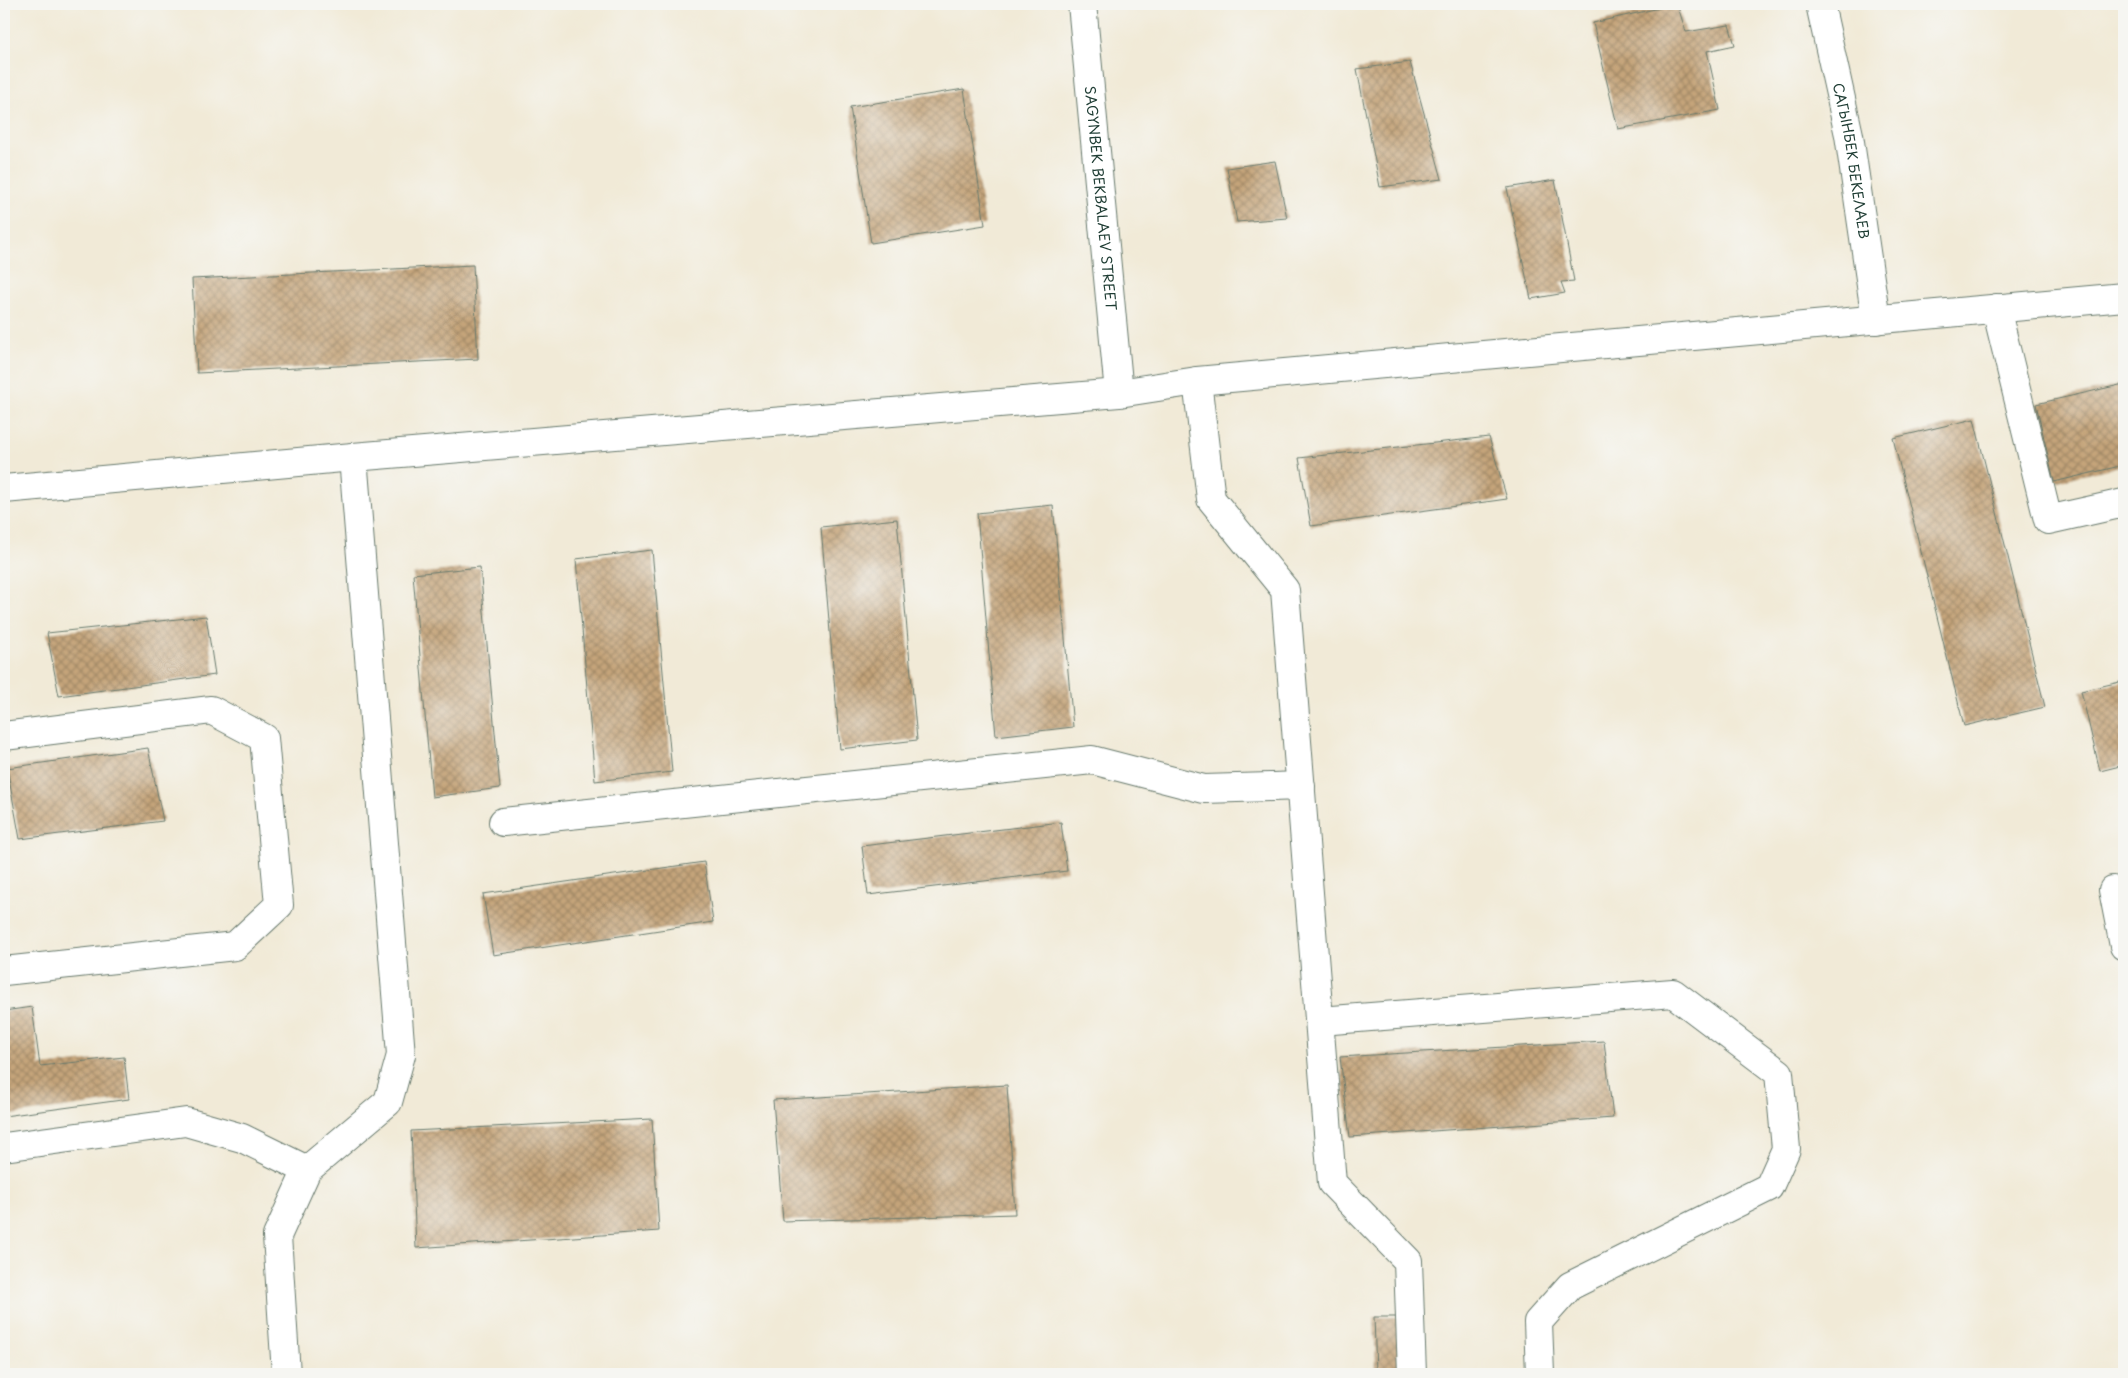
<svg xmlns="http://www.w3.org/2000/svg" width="2128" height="1378" font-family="'Playpen Sans',sans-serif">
<defs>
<pattern id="building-cross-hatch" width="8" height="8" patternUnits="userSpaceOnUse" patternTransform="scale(1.25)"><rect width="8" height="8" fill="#c5a47a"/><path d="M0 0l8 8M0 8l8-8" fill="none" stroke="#9f8765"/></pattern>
</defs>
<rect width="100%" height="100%" fill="#f6f6f2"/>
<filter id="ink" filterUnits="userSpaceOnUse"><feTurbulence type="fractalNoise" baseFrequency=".02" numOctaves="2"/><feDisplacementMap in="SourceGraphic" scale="10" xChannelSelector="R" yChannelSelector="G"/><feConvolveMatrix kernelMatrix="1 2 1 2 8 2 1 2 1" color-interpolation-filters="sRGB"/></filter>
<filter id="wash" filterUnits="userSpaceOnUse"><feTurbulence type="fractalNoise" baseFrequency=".0096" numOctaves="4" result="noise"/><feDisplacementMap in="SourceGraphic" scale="20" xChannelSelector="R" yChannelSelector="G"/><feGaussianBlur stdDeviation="1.12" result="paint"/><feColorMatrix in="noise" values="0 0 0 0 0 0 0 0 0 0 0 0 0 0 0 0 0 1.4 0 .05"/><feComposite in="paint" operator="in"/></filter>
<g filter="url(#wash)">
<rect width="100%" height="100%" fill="#f1ead7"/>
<g id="blocks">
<g fill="url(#building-cross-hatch)">
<polygon points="1677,4 1686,32 1729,25 1735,45 1707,51 1720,110 1618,129 1593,23"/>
<polygon points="1410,62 1442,179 1380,187 1357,69"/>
<polygon points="964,89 985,225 871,243 850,107"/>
<polygon points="1275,161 1287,218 1237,222 1227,168"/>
<polygon points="1555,180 1574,281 1561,282 1565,293 1531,299 1507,188"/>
<polygon points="473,265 478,359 197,373 192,279"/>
<polygon points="2124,384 2124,465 2054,482 2036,404"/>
<polygon points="1974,419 2045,707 1964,726 1893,438"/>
<polygon points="1489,437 1507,499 1311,526 1299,458"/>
<polygon points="1053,505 1073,727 996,736 977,513"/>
<polygon points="897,519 917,740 840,749 821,527"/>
<polygon points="652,550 672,772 595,781 576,559"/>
<polygon points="480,567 500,788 432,797 413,574"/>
<polygon points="206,616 215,675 59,696 47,633"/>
<polygon points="2124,681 2124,765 2100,771 2081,691"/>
<polygon points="148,748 163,821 20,839 7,768"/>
<polygon points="1061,822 1067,871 868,895 862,846"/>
<polygon points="704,862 713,922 493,955 483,894"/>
<polygon points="32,1007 40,1066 124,1057 129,1099 4,1116 4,1011"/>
<polygon points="1604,1041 1613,1118 1350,1137 1340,1057"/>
<polygon points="1007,1085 1015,1214 783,1221 773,1100"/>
<polygon points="652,1119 659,1231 416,1248 411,1131"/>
<polygon points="1374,1317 1402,1317 1404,1371 1376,1372"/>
</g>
</g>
</g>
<g filter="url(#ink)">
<use href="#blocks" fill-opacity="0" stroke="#687a6d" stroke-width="1"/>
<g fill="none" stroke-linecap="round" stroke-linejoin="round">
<g stroke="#687a6d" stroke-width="30">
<g id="minor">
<path id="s1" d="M1082,4L1119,393"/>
<path id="s2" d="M1820,4L1849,135L1876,320"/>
<polyline points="1996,308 2048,520 2124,503"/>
<polyline points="1197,381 1211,499 1285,590 1332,1183 1408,1261 1412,1374"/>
<polyline points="4,489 353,457 1119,393 1197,381 2124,297"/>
<polyline points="4,736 211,710 264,738 279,905 235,946 4,971"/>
<polyline points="503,822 1092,760 1204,789 1301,786"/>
<polyline points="2113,890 2124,946"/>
<polyline points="1320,1021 1673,993 1779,1073 1786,1149 1769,1187 1570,1286 1538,1322 1540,1374"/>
<polyline points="4,1147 186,1122 242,1138 307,1170"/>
<polyline points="286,1374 277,1236 307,1170 388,1102 401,1055 353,457"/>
</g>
</g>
<use href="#minor" stroke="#fff" stroke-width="28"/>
</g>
</g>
<g text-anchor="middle" stroke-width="4" stroke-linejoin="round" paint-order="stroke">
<g font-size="14" fill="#1f3d34" stroke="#f6f6f2">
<text dy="5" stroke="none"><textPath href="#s2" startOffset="160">САГЫНБЕК БЕКЕЛАЕВ</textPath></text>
<text dy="5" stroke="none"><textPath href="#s1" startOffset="195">SAGYNBEK BEKBALAEV STREET</textPath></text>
</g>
</g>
<rect width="2128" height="1378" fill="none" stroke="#f6f6f2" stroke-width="20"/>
</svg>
